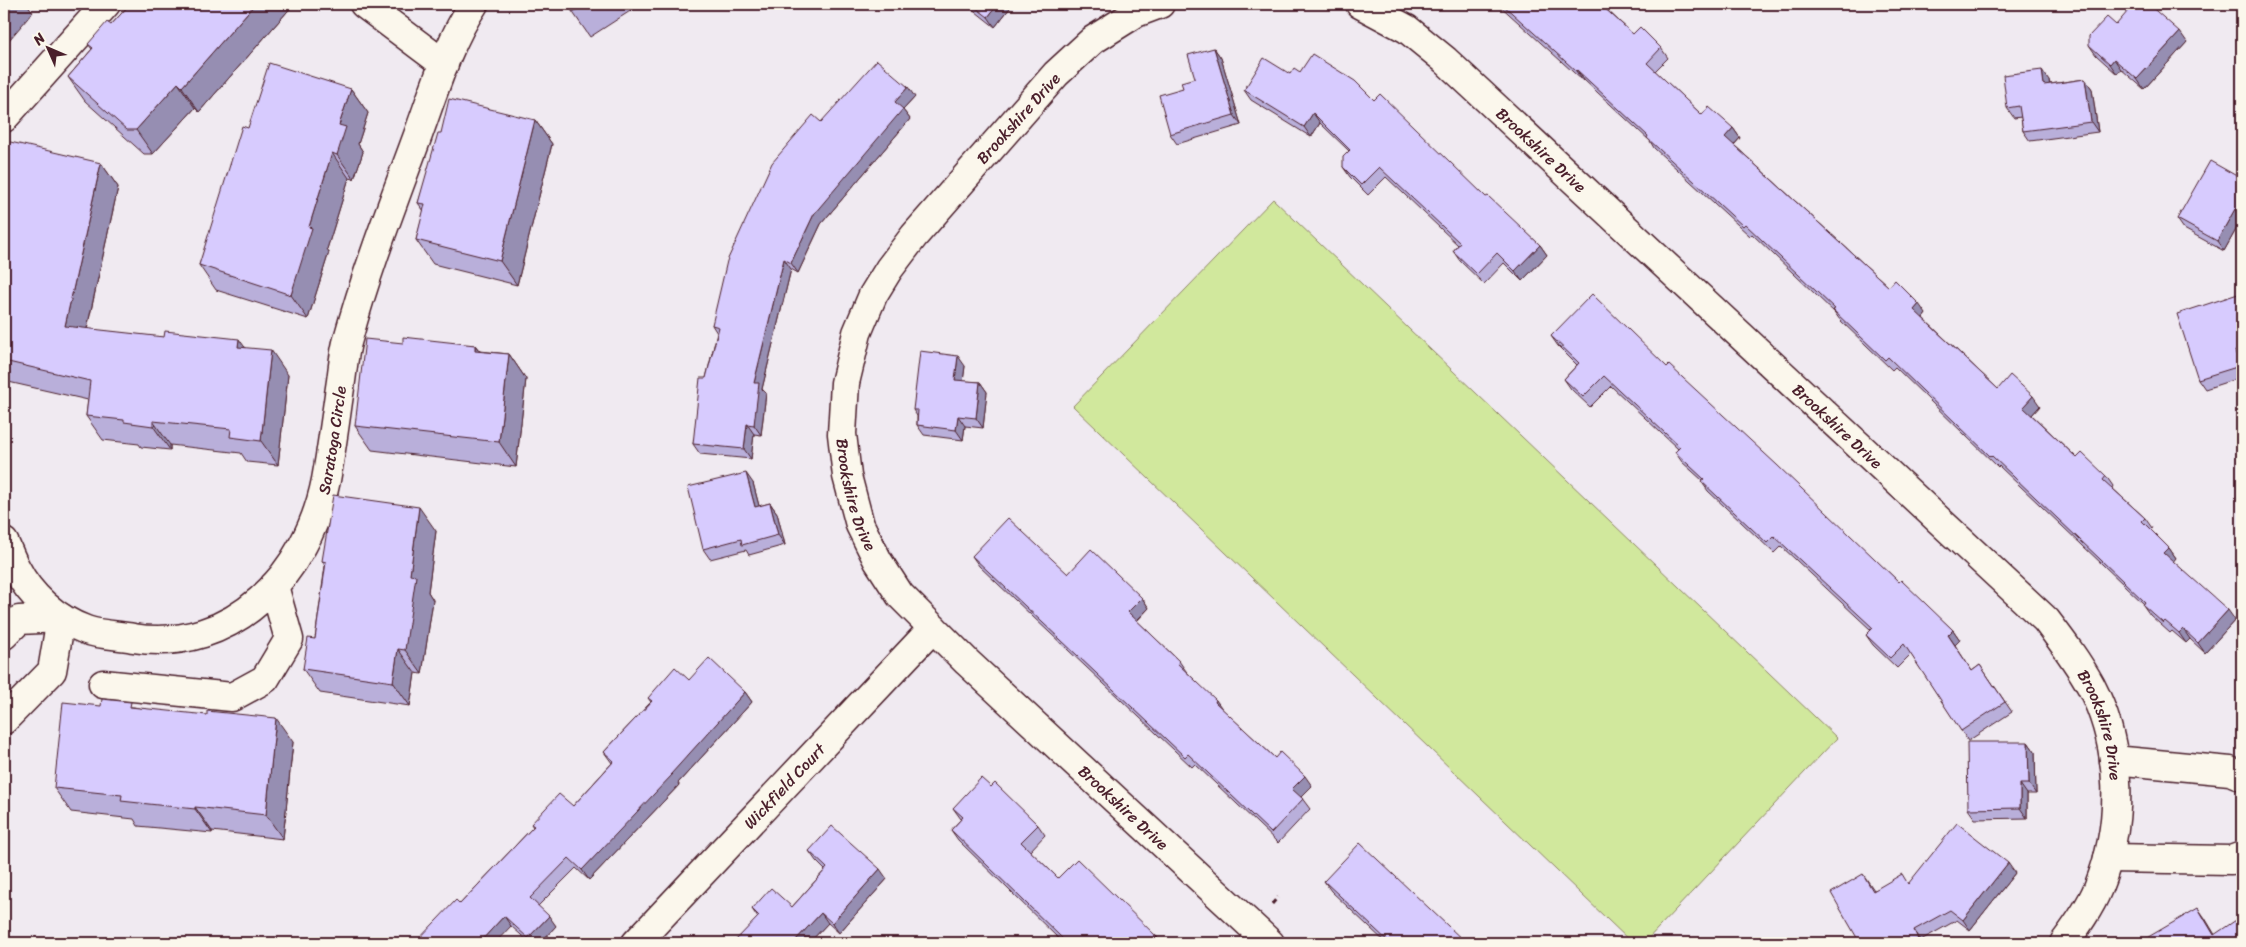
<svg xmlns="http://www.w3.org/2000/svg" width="2246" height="947" font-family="Sriracha,sans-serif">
<rect width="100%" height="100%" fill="#f0eaf1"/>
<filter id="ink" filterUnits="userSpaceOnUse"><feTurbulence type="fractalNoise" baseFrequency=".02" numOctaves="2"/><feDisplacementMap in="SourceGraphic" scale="10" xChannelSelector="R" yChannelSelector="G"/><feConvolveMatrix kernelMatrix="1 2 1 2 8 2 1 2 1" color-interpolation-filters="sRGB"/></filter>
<g filter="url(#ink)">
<polygon fill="#d1e89d" stroke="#8e8464" points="1273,199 1837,738 1644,943 1632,943 1073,406"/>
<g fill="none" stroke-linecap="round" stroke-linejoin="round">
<g stroke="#4a1f2b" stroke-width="31">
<g id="minor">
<polyline points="364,4 444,64"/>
<path id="s1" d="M1160,4L1136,13L1093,40L1056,74L914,236L889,269L873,295L857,333L845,383L842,434L847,476L860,525L878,561L900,595L967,662L1270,943"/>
<path id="s2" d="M1360,4L1407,29L1445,60L2046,620C2062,641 2078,662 2091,686C2123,748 2124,824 2098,888C2090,908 2076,927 2064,943"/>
<polyline points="4,118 106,4"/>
<path id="s3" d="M4,542C8,550 11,559 16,568C30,596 56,619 86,630C100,635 118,635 133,638C233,654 308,573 326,480C332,447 336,414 341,381C343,367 344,352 348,339C367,269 393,203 418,135C434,91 448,43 474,4"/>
<polyline points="4,635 19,620 61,618"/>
<polyline points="103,684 232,697 265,679 289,639 274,586"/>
<polyline points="4,720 52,671 61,618"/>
<polyline points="2114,760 2230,771 2242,776"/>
<polyline points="2108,858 2231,860 2242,856"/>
<path id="s4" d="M636,943L933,628"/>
</g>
</g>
<polyline stroke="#4a1f2b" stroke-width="3" stroke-dasharray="5 4" stroke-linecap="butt" points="1272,904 1278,897"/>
<use href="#minor" stroke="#fbf7ec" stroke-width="28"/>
</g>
<g fill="#b9afda" stroke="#4a1f2b">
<polygon points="130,4 294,4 199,112 195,108 153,154 144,154 85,101 68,77 92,49 88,44 111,25"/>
<polygon points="567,4 641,4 590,37"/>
<polygon points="966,4 1013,4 995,27"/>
<polygon points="1498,4 1610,4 1606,9 1633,34 1661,48 1668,58 1655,71 1702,115 1733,128 1740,138 1734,145 1889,287 1926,314 1923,318 1998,389 2040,406 2032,415 2077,458 2106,476 2113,486 2112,488 2145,518 2152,528 2150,530 2169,548 2176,558 2173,561 2235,620 2205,653 2190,639 2186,643 2172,631 2170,633 2150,615 2143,605 2144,604 1999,466 1998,467 1895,367 1892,370 1840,320 1835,313 1752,234 1750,236 1654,148 1650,141 1584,80 1583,81"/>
<polygon points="2187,42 2144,89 2121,69 2117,74 2096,55 2089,45"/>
<polygon points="1214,48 1221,58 1241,125 1177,144 1170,134 1183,88 1195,78"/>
<polygon points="1300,72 1374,100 1486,197 1540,245 1547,255 1522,281 1504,263 1484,284 1460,261 1453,251 1458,245 1386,177 1368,195 1350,177 1343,167 1349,151 1320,123 1311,137 1251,100 1244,90 1290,74"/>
<polygon points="2085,79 2092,89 2098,132 2030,141 2023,131 2021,117 2014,118 2007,108 2049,80 2050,84"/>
<polygon points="351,89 368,113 358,144 363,152 354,179 349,178 327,249 329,252 308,319 216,290 199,265 248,128"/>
<polygon points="915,97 903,110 910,119 821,224 798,273 791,269 762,389 766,393 761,435 754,434 751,459 700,454 693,444 706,378 717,333 712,325 821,122"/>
<polygon points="535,120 552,144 517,285 433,264 416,240 424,211 418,203 441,133"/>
<polygon points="4,153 101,163 118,187 87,329 245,347 288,375 278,465 247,462 241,453 170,445 170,450 141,447 139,444 103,440 86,416 88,400 4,381"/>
<polygon points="2242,179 2242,219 2224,251 2184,229 2177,219"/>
<polygon points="2242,294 2242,377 2205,389 2198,379"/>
<polygon points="1551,336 1667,367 1899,582 1953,630 1960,640 1955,645 1972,671 1980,665 2012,712 1968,741 1911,654 1897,668 1873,645 1866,635 1871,630 1781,546 1774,553 1708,491 1701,481 1702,480 1682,462 1675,452 1678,449 1611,386 1590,407 1571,389 1564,379 1577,365 1558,346"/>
<polygon points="403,343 475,345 480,351 509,354 526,379 516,467 372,450 355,426"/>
<polygon points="965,366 963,381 980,382 987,392 983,428 965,426 963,440 924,435 917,425 917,416 913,410"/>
<polygon points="753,483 759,506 770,503 777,513 785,545 749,555 746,550 710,559 703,549"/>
<polygon points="436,531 428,592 433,600 422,674 415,673 410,706 320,693 303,669 315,639 325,566 322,561"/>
<polygon points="972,556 1068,574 1142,598 1149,608 1137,621 1179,661 1186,671 1223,710 1275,758 1312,786 1301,797 1310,809 1278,843 1195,764 1192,767 979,566"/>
<polygon points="689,680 745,692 752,702 678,783 679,785 589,880 576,868 538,906 556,926 540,943 530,943 511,926 460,904 533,827 531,824 573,806 612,763 604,752 651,702 648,698"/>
<polygon points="101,706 134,707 293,742 283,839 212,831 212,833 138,826 134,819 71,812 54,788"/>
<polygon points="2028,742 2035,752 2036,794 2027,794 2027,818 1975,819 1968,809"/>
<polygon points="991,787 1038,825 1045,835 1030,851 1058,878 1157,937 1061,941 958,840 951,830 961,819 953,808"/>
<polygon points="809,851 887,879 839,933 828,923 809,943 733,943 758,918 752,909 792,907 825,870 816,861"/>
<polygon points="2015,873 1970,930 1957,920 1921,940 1923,943 1860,943 1863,874 1874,890 1909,883"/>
<polygon points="1324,881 1466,943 1386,943 1331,891"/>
</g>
<g fill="#968eb2" stroke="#4a1f2b">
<polygon points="4,4 27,4 33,12 4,46"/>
<polygon points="255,4 294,4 199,112 182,87"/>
<polygon points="998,4 1013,4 995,27 988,17"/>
<polygon points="1599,4 1610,4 1604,11"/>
<polygon points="2180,32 2187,42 2144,89 2137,79"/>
<polygon points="1214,48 1221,58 1241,125 1234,115"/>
<polygon points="2114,59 2121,69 2117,74 2110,64"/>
<polygon points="1577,70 1584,80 1583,81 1576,71"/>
<polygon points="2042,70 2049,80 2051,95 2044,85"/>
<polygon points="2085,79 2092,89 2098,132 2091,122"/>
<polygon points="178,83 195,108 153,154 136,130"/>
<polygon points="908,87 915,97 903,110 910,119 821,224 798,273 791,263 814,214 895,102"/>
<polygon points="351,89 368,113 358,144 363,152 354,179 337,155 339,125"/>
<polygon points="1313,113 1320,123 1311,137 1304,127"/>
<polygon points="535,120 552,144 517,285 500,261"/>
<polygon points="1733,128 1740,138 1732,147 1725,137"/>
<polygon points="332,153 349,178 327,249 329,252 308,319 291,295 309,227"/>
<polygon points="101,163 118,187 82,351 65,326"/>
<polygon points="2235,209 2242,219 2224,251 2217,241"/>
<polygon points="1540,245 1547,255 1522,281 1515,271"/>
<polygon points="784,259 791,269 762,389 766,393 761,435 754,425 754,383"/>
<polygon points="1919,304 1926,314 1921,320 1914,310"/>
<polygon points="2236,329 2242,339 2242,350 2242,349"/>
<polygon points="239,339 256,363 238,347"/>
<polygon points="475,345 492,369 475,351"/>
<polygon points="271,350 288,375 278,465 261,441"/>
<polygon points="2235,351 2242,360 2242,369 2240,366"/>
<polygon points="509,354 526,379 516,467 499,442"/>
<polygon points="958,356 965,366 962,390 955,380"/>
<polygon points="980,382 987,392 983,428 976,418"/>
<polygon points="2033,396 2040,406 2030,417 2023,407"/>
<polygon points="958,416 965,426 963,440 956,430"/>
<polygon points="153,421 170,445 170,450 153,426"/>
<polygon points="747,424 754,434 751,459 744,449"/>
<polygon points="746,473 753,483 762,517 755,507"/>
<polygon points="770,503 777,513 785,545 778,535"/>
<polygon points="419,507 436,531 428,592 433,600 422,674 405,650 410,575"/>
<polygon points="2169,548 2176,558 2172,563 2164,553"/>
<polygon points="1142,598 1149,608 1135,622 1128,612"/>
<polygon points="2228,610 2235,620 2205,653 2198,643"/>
<polygon points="2183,629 2190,639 2186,643 2179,633"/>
<polygon points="1953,630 1960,640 1955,645 1948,635"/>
<polygon points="398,649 415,673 410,706 393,682"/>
<polygon points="745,692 752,702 678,783 679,785 589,880 582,870"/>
<polygon points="1216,700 1223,710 1222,712 1215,702"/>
<polygon points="276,718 293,742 283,839 266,815"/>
<polygon points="2028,742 2035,752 2036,794 2029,784"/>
<polygon points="1305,776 1312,786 1299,799 1292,789"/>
<polygon points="2020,784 2027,794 2027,818 2020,808"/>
<polygon points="195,807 212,831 212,833 195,809"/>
<polygon points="2008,863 2015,873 1970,930 1963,920"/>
<polygon points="880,869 887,879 839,933 832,923"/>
<polygon points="2198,908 2205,918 2220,943 2214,935"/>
<polygon points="821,913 828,923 809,943 793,943"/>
<polygon points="504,916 511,926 495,943 479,943"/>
<polygon points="549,916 556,926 540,943 532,943 528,938"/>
<polygon points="1914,930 1921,940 1923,943 1922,943 1918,939"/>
<polygon points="1157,937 1162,943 1152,943"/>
</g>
<g fill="#d7cbfe" stroke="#4a1f2b">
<polygon points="130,4 255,4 182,87 178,83 136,130 127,130 68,77 93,48 88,44 107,22 111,25"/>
<polygon points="567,4 586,4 573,12"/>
<polygon points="971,4 998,4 988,17"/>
<polygon points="1502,4 1600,4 1633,34 1640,27 1661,48 1647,63 1702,115 1709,107 1733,128 1725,137 1889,287 1895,280 1919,304 1914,310 1998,389 2010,375 2033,396 2023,407 2077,458 2082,453 2106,476 2103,480 2145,518 2142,521 2169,548 2164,553 2228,610 2198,643 2183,629 2179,633 2165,621 2163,623 2143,605 2145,602 1992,456 1991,457 1888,357 1885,360 1833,310 1835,309 1745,224 1743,226 1647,138 1648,136 1577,70 1576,71"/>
<polygon points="2134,4 2148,4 2180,32 2137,79 2114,59 2110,64 2089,45 2089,36 2107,17 2116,25"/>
<polygon points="1214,48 1234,115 1170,134 1159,95 1183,88 1181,82 1195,78 1188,55"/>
<polygon points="1312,54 1355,81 1374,100 1380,94 1486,197 1488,196 1540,245 1515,271 1497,253 1477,274 1453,251 1460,243 1379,167 1361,185 1343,167 1343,157 1350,150 1313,113 1304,127 1244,90 1264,58 1290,74 1294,68 1300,72"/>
<polygon points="877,60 908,87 895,102 903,109 814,214 791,263 784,259 754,383 759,383 754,425 747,424 744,449 693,444 700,378 706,378 719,327 712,325 727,261 772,163 813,115 821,122"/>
<polygon points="269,63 351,89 339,125 346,127 337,155 332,153 309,227 312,228 291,295 199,265 242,126 248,128"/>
<polygon points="2042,70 2044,85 2085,79 2091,122 2023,131 2019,106 2007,108 2003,75"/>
<polygon points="449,99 535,120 500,261 416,240 425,204 418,203 438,133 441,133"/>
<polygon points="6,141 101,163 65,326 164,337 165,331 239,339 238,347 271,350 261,441 230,437 231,429 153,421 153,426 124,422 124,420 86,416 90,381 4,361 4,153"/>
<polygon points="2210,161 2242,179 2242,213 2235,209 2217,241 2177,219"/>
<polygon points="2241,293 2242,296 2242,327 2236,329 2242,349 2235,351 2240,366 2198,379 2177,314"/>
<polygon points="1592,294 1667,367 1669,365 1777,465 1899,582 1901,580 1953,630 1948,635 1972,671 1980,665 2005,702 1961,731 1904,644 1890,658 1866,635 1873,628 1774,536 1767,543 1701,481 1704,479 1675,452 1680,447 1604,376 1583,397 1564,379 1579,363 1551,336"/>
<polygon points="403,337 475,345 475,351 509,354 499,442 355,426 365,339 403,343"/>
<polygon points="920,351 958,356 955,380 980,382 976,418 958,416 956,430 917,425 918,410 913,410"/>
<polygon points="746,473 755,507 770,503 778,535 742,545 741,539 703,549 688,487"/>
<polygon points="333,495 419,507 410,575 416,576 405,650 398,649 393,682 303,669 308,638 315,639 326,562 322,561"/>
<polygon points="1008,518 1068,574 1091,549 1142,598 1128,612 1179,661 1177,663 1216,700 1215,702 1275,758 1280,752 1305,776 1292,789 1303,799 1271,833 1188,754 1185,757 972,556"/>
<polygon points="709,658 745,692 671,774 672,775 582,870 569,858 530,898 549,916 528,938 504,916 479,943 415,943 456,900 460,904 534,826 531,824 559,794 573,806 614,761 604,752 652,701 648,698 675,667 689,680"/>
<polygon points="102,699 131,702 130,707 207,715 207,711 276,718 266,815 195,807 195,809 121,801 122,795 54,788 63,702 101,706"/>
<polygon points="1967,742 2028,742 2029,784 2020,784 2020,808 1968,809"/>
<polygon points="981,778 991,787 995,783 1038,825 1021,842 1058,878 1077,859 1157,937 1152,943 1059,943 1063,939 951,830 963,817 953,808"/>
<polygon points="1957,823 2008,863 1963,920 1950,910 1914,930 1918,939 1910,943 1860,943 1831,893 1863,874 1873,891 1902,874 1908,884"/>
<polygon points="832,826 880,869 832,923 821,913 793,943 733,943 759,916 752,909 771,888 792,907 827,868 809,851"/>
<polygon points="1360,843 1466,943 1390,943 1324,881"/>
<polygon points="2198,908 2214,935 2242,916 2242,943 2138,943"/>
</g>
</g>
<g text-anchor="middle" stroke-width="4" stroke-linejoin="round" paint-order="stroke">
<g font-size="16" fill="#4a1f2b" stroke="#fbf7ec">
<text transform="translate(1018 118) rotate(-48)" y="6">Brookshire Drive</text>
<text dy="6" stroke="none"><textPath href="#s2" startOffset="234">Brookshire Drive</textPath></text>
<text dy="6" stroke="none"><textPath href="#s2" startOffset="639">Brookshire Drive</textPath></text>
<text dy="6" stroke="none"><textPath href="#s3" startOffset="489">Saratoga Circle</textPath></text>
<text dy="6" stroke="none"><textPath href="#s1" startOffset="620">Brookshire Drive</textPath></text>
<text dy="6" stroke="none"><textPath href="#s2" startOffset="1044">Brookshire Drive</textPath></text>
<text dy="6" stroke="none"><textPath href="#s4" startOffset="216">Wickfield Court</textPath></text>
<text dy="6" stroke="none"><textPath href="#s1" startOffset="1040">Brookshire Drive</textPath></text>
</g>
</g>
<rect width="2246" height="947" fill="none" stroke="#fbf7ec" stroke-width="20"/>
<rect x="10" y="10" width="2226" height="927" fill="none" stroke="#4a1f2b" stroke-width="2" filter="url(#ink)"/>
<g transform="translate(48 48) rotate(315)" stroke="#fbf7ec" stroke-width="4" paint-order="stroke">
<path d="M0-4L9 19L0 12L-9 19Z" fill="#4a1f2b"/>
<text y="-8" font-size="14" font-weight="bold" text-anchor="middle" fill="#4a1f2b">N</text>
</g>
</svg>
